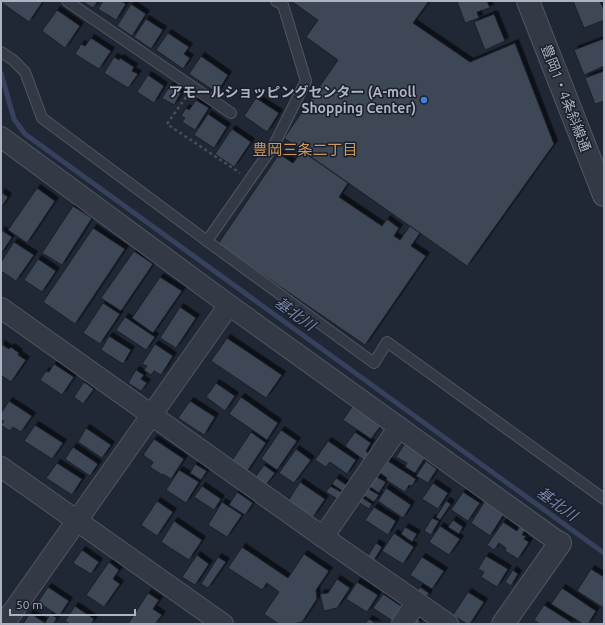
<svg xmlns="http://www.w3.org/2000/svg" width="605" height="625" font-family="Ubuntu,'Noto Sans JP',sans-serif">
<defs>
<filter id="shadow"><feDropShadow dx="3.5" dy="-3.5" stdDeviation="0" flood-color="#0009"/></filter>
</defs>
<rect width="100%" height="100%" fill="#202735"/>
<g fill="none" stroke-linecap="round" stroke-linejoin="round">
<polyline stroke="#36425d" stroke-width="5" points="1,73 14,119 25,134 604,553"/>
</g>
<g fill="#3e4656" stroke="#1b202c" filter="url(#shadow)">
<polygon points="4,1 43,1 29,22 2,3"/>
<polygon points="82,1 98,1 93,8"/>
<polygon points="103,1 121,1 126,4 116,20 98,9"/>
<polygon points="291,1 429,1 413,23 470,62 515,43 554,144 467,266 284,138 338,60 306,37 318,20"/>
<polygon points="457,1 487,1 490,8 477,12 479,18 465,23"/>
<polygon points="573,1 600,1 604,10 604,20 584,28"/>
<polygon points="131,4 146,14 132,36 117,26"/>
<polygon points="57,10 80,26 65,48 42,31"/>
<polygon points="494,14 505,41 485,50 474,22"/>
<polygon points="146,19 163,30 151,49 134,37"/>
<polygon points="168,33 189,47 184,54 190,58 183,69 156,50"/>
<polygon points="91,38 111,51 99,69 75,54 81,44 85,46"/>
<polygon points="603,39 604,41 604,66 584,75 574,50"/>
<polygon points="201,56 228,75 217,93 189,74"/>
<polygon points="114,57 119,60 120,58 134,67 132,71 138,74 128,88 104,73"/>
<polygon points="604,71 604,101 595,104 585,78"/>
<polygon points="148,75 164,86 154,103 137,92"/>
<polygon points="170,86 181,93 174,105 162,98"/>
<polygon points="256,98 279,113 267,132 244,116"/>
<polygon points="196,100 209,108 195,130 182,122 185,118 181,116 186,108 189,110"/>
<polygon points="208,114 227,127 214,148 194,135"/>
<polygon points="232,129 251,142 234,167 215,154"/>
<polygon points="302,151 348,183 339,197 382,226 387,219 399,228 394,236 400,240 410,226 420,233 411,246 426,256 365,345 218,244 279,154 293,163"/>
<polygon points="37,188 55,201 27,243 8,230"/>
<polygon points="1,192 8,197 1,208"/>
<polygon points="73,206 92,218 62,265 42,253"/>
<polygon points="93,228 125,249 75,324 43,302"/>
<polygon points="1,230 12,237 1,254"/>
<polygon points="14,242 34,255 16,281 1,271 1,262"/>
<polygon points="134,251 153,264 121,311 101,298"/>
<polygon points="38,259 56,271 42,292 24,280"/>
<polygon points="160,277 182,291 153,333 132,318"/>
<polygon points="103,303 120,314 100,344 83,333"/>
<polygon points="180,307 196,318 176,348 160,338"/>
<polygon points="125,317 155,337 146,350 116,330"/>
<polygon points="109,336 131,350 123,364 101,350"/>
<polygon points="227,338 282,375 266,398 211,361"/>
<polygon points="1,344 9,349 11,347 19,353 18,355 26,360 11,382 1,375"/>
<polygon points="155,344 173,356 161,375 154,371 151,375 144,370 147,366 142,364"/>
<polygon points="54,364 74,377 62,395 40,380 46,371 49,372"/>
<polygon points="136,370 144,375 141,379 147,383 141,391 128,383"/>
<polygon points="84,382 94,389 83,404 74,397"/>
<polygon points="216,383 235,396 225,411 206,397"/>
<polygon points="241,397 278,423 267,440 229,414"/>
<polygon points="9,401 32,416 21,432 13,427 10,431 1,425 4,421 1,420 1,413"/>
<polygon points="190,401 215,417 204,435 178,418"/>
<polygon points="354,404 382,424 371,439 343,420"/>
<polygon points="35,425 63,443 52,459 24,441"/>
<polygon points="86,428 111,445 102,458 78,442"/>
<polygon points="281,430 297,441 277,470 261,459"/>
<polygon points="251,432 266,443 246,473 231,462"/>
<polygon points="355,432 371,443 366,451 368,453 364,460 345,446"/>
<polygon points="154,439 184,459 171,479 163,474 162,475 150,467 153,462 143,455"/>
<polygon points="328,441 356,460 347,474 330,462 326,467 315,460"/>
<polygon points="406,442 427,455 415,473 405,467 407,463 396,457"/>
<polygon points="73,447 98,464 90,476 65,459"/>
<polygon points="296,449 311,460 294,483 279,473"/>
<polygon points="388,461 416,479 412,486 409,485 405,492 386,480 387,478 380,473"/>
<polygon points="426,461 437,469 428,483 416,476"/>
<polygon points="57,463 82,479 72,495 46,478"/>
<polygon points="195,464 207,471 201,480 190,473"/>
<polygon points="264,465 275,473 265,486 254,479"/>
<polygon points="179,470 199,482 186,503 166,490"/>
<polygon points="375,476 386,482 379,493 369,486"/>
<polygon points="336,478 348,486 344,492 332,484"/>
<polygon points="300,482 325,499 313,517 288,501"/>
<polygon points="433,483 448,493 438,509 422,499"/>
<polygon points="202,486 221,499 214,510 194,497"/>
<polygon points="330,486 343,493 339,500 326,492"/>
<polygon points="367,488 379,495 374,502 363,495"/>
<polygon points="386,488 411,505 403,518 378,501"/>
<polygon points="237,492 253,503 245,515 229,505"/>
<polygon points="463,492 480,503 468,521 451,510"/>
<polygon points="361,497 372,504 369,509 358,502"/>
<polygon points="157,501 173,512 157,536 141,525"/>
<polygon points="446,501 451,504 440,520 436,517"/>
<polygon points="485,501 504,514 490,536 471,523"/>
<polygon points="222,502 242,515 227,537 208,525"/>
<polygon points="374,507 396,521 388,535 365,520"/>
<polygon points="432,518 439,521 431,535 424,531"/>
<polygon points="453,520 463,527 459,534 448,527"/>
<polygon points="174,521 202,540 189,560 161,542"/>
<polygon points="503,522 517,531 521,525 526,528 522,535 526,536 524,539 529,542 518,559 505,551 506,548 499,543 494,550 487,545"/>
<polygon points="440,526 460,539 449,555 429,542"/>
<polygon points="405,527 417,534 412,542 401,534"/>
<polygon points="394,533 414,547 403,564 382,551"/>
<polygon points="376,543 382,547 373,562 366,559"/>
<polygon points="242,547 288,578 304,554 329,571 316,590 317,599 302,622 293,624 279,624 264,614 279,592 267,583 262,590 228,568"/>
<polygon points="82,550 99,562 91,574 73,563"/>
<polygon points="197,555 209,564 195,585 182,577"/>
<polygon points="486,556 508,569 497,587 481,577 484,572 478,569"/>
<polygon points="218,557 226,562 208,588 201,584"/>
<polygon points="422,557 444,571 432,589 410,575"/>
<polygon points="109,562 119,570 113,579 120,584 104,607 86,595"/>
<polygon points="591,569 604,577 604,608 577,591"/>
<polygon points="513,570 518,574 511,586 505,582"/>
<polygon points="337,579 350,588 337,608 324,611 320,594 328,593"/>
<polygon points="357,582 378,595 367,612 346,599"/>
<polygon points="48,587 69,601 59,616 38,602"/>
<polygon points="420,587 429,593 426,598 416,593"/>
<polygon points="562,588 596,611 588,624 583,624 551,604"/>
<polygon points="468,592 484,602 470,624 467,624 453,615"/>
<polygon points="148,593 159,600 153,609 162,615 155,624 128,624"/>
<polygon points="383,594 404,608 394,622 373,608"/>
<polygon points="544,605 574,624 540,624 534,620"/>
<polygon points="75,606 94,619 91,624 70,624 65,621"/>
<polygon points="30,613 45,623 50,614 57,618 53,624 23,624"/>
<polygon points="414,617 420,621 419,624 410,624"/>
<polygon points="369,619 377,624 365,624"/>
</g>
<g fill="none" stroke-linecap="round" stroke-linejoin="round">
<g stroke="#515663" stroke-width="12">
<g id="service">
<polyline points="67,1 231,113"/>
<polyline points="1,52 13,60 25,72 42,118 207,241 374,363 387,342 604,499"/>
<polyline points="207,241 274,145 306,81 283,5 276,1"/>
</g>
</g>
<g stroke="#515663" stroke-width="22">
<g id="minor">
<polyline points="1,137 229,305 560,543"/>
<polyline points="1,308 323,537 448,624"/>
<polyline points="1,467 223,624"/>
<polyline points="323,537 399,427"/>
<polyline points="4,624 229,305"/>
<polyline points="402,624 417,602"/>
</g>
</g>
<g stroke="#515663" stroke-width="24">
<g id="tertiary">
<polyline points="528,1 604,195"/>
<polyline points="503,624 560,543"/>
</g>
</g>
<polyline stroke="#415155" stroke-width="2.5" stroke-dasharray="3 3" stroke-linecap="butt" points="186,97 167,124 240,173"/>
<use href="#service" stroke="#333945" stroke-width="10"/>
<use href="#minor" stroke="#333945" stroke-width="20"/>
<use href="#tertiary" stroke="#333945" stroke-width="22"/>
</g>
<circle fill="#3f7fe0" stroke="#191e2a" stroke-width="1.5" cx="424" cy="100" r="4"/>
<g text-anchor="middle" stroke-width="3" stroke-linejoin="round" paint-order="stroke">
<g font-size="14" font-weight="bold" fill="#adb3c2" stroke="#191e2a" text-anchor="end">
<text x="416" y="97">アモールショッピングセンター (A-moll<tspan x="416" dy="16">Shopping Center)</tspan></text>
</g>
<g font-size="14" fill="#adb3c2" stroke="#191e2a">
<text transform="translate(566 98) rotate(69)" y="5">豊岡1・4条斜線通</text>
</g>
<g font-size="15" fill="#cd995e" stroke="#191e2a">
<text x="305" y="155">豊岡三条二丁目</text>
</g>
<g font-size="15" font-style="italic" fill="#7687aa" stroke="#191e2a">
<text transform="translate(295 314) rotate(36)" y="5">基北川</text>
<text transform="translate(557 504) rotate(36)" y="5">基北川</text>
</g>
</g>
<rect width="605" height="625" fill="none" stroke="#adb3c2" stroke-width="4"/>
<path d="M10 609v6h125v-6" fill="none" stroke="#adb3c2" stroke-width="2"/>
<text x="16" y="609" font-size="12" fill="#adb3c2" stroke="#191e2a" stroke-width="3" paint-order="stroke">50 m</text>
</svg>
